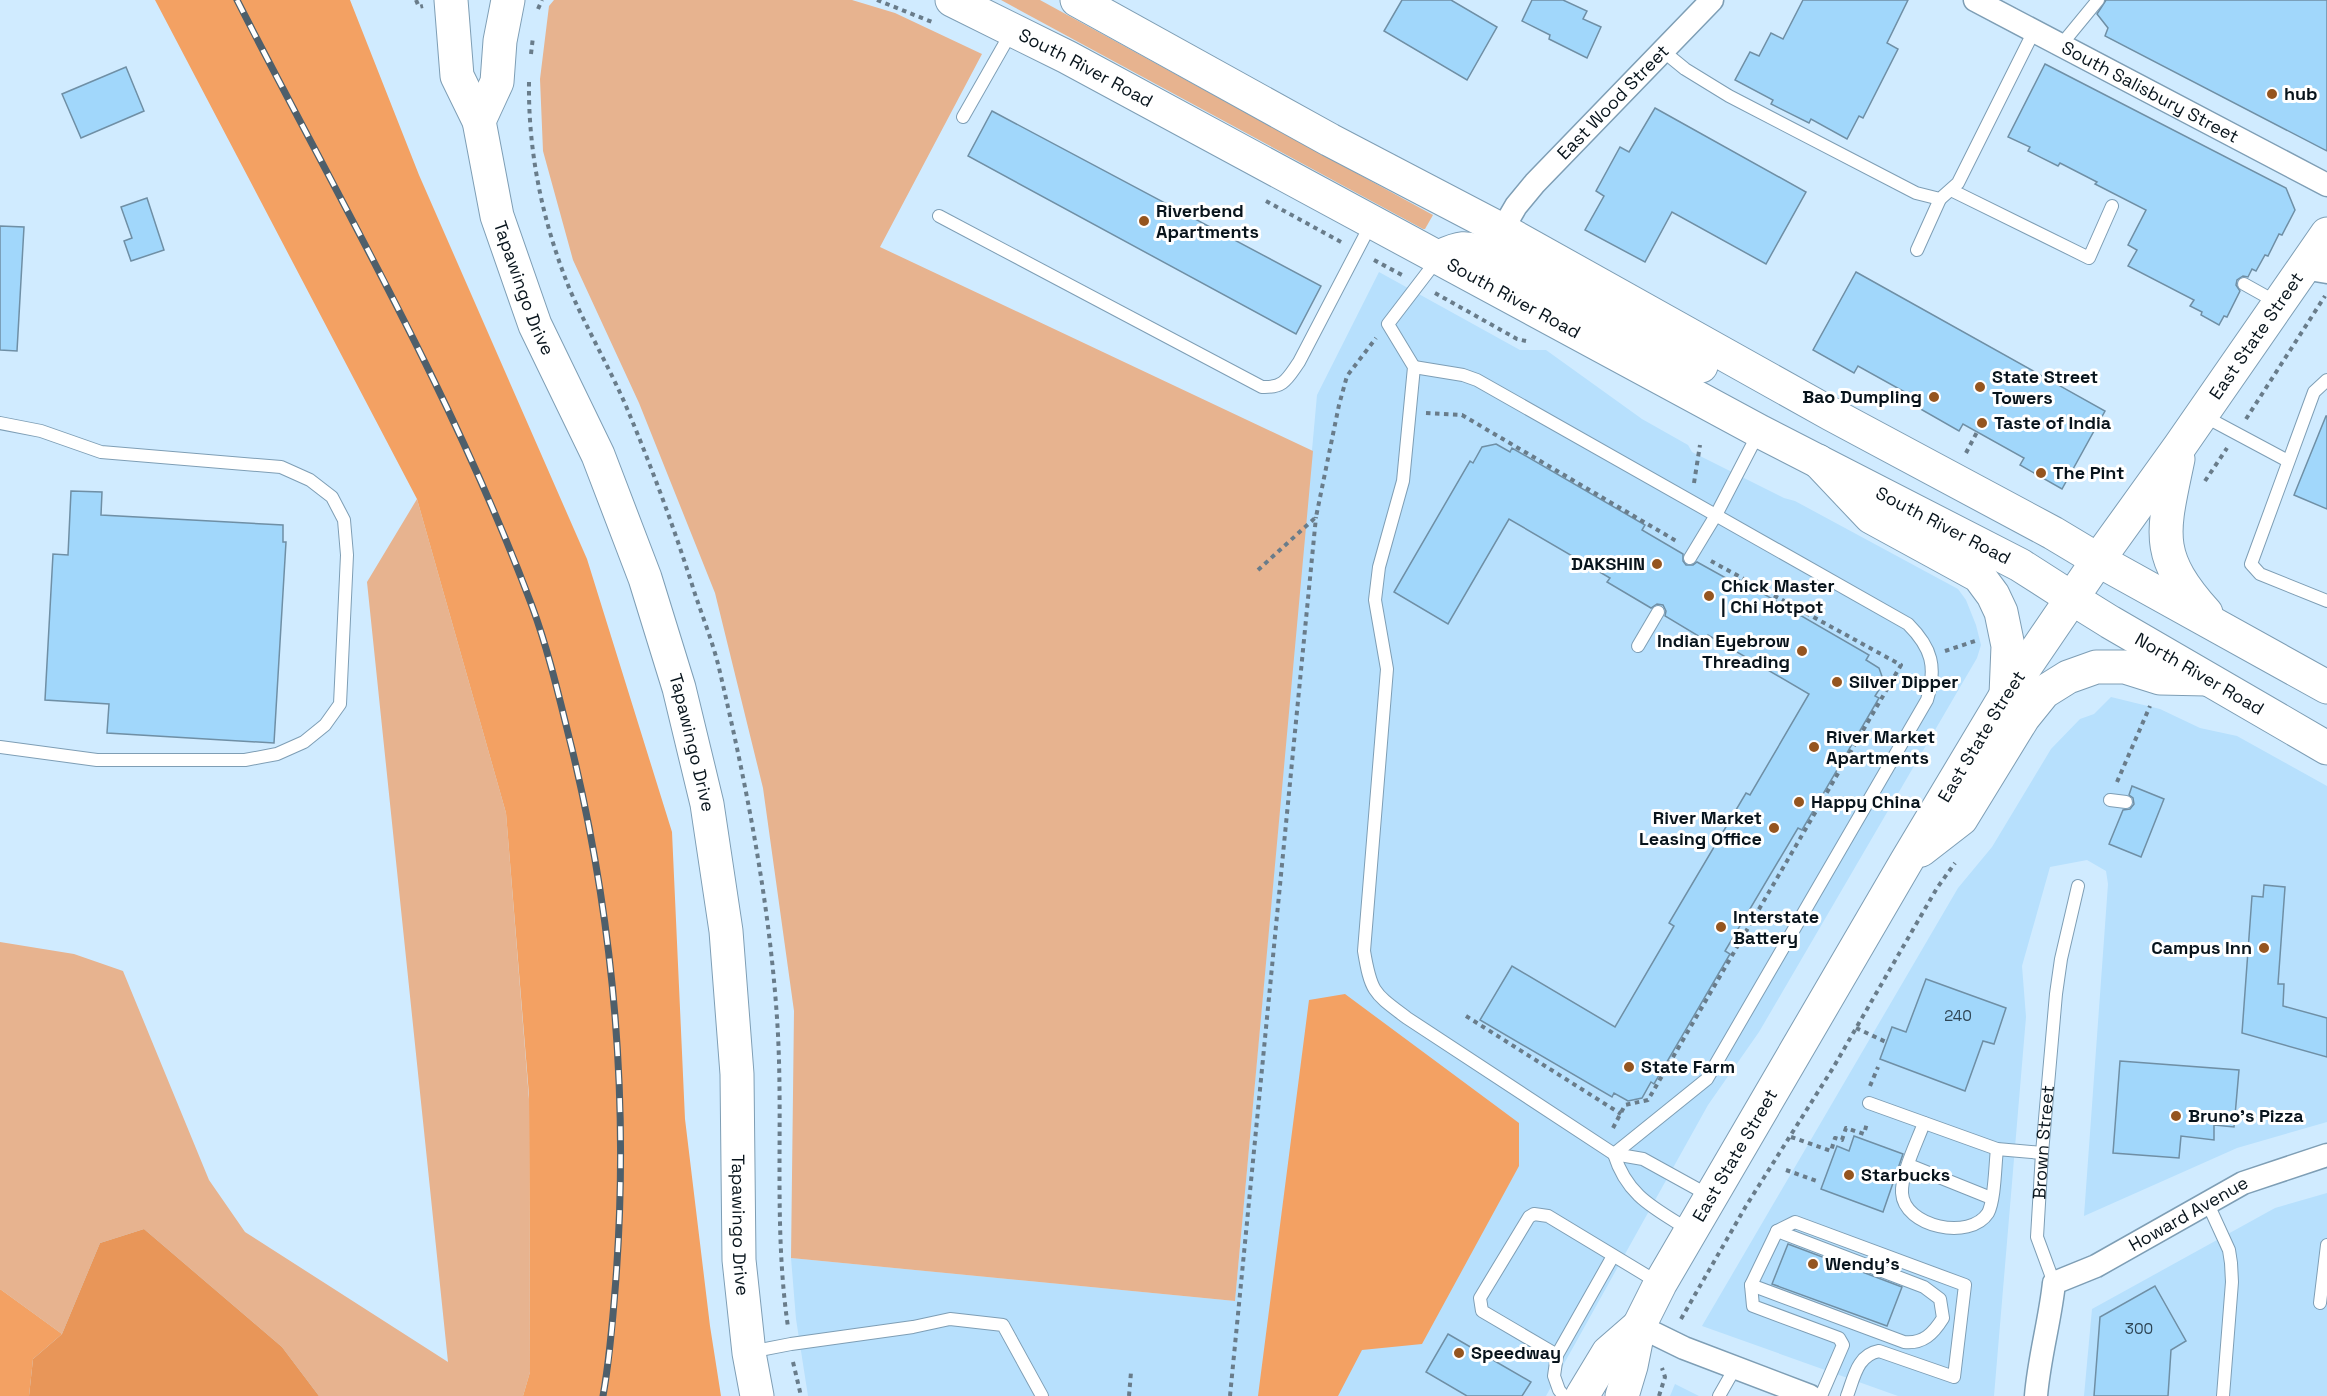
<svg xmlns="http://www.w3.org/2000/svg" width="2327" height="1396" font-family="'Space Grotesk',sans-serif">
<rect width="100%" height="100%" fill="#d0ebff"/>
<g fill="#b7e0fd">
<polygon points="1379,272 1520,350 1546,350 1642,419 1688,445 1692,452 1784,498 1795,501 1958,589 1966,600 1976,625 1981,645 1977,658 1759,1032 1708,1105 1546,1396 808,1396 796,1319 791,1258 1235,1301 1317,395"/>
<polygon points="2111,697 2160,709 2200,728 2237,736 2327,786 2327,1122 2237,1148 2084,1216 2108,884 2106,871 2087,860 2050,867 2022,966 2026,1017 1994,1396 1898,1396 1702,1326 1958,888 1992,847 2051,749 2080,719 2094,714"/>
<polygon points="2327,1193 2327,1396 2084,1396 2092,1309 2275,1208"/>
<polygon points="1675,1384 1699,1396 1670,1396"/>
</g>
<g fill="#e7b38f">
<polygon points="554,0 852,0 895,13 982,54 880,247 1313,451 1235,1301 791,1258 794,1011 763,788 715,593 639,403 573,260 543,151 540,79 549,6"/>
<polygon points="1001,0 1040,0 1433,215 1425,229 1423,229"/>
<polygon points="417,499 506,813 529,1099 530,1372 523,1396 319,1396 282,1347 144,1229 100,1243 62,1334 0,1289 0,942 74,954 123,971 209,1180 245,1232 448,1362 367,582"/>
</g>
<g fill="#f3a163">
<polygon points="155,0 350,0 419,175 587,559 672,832 685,1119 710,1326 721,1396 523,1396 530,1372 529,1095 506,813 417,499"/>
<polygon points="1345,994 1519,1123 1519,1166 1422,1344 1362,1350 1338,1396 1258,1396 1309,1000"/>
<polygon points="0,1289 62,1334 33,1359 29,1396 0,1396"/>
</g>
<polygon fill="#e89659" points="144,1229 282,1347 319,1396 29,1396 33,1359 62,1334 100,1243"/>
<g fill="#a1d7fb" stroke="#6f8fa5" stroke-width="1.5">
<polygon points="1402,0 1451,0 1497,27 1467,80 1384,31"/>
<polygon points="1532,0 1563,0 1587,11 1583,19 1601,27 1587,58 1549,39 1550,35 1522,21"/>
<polygon points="1803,0 1908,0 1887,43 1898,49 1863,118 1859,116 1847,139 1811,119 1809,123 1771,104 1773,100 1735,80 1750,52 1759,56 1771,33 1783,39"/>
<polygon points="2106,0 2327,0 2327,151 2105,36 2108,28 2097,14"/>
<polygon points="2045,64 2286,188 2295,210 2282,235 2279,234 2268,256 2265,255 2256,271 2252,269 2248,277 2243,276 2237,280 2236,285 2240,291 2227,317 2224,316 2219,325 2201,315 2202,312 2190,306 2194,300 2128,266 2137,250 2128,245 2146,210 2095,184 2097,182 2060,163 2058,166 2028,151 2030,147 2008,137"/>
<polygon points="126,67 144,111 81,138 62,94"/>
<polygon points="1655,108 1806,192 1766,264 1672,212 1645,262 1585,230 1604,196 1596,191 1620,147 1629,152"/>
<polygon points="992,111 1321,286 1296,334 968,156"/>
<polygon points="147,198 164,250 131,261 124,241 132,238 121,207"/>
<polygon points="0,226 24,227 17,351 0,350"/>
<polygon points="1856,272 2105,411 2062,489 2020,465 2024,458 1963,424 1959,431 1917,407 1921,401 1858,366 1854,373 1813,350"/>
<polygon points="2326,416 2327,416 2327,509 2294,495"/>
<polygon points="1496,444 1510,452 1512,448 1645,525 1642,530 1683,554 1683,561 1686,565 1693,565 1697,562 1733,582 1736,578 1869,655 1866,660 1879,668 1884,682 1875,696 1879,698 1802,830 1798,828 1725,951 1730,954 1654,1084 1651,1082 1642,1098 1628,1101 1614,1093 1612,1097 1480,1020 1512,966 1615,1027 1674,926 1669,923 1746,793 1750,795 1809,694 1708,635 1705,640 1665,616 1666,611 1663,605 1657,604 1651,608 1607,582 1610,578 1509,519 1448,624 1394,592 1470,461 1473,463 1482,447"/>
<polygon points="71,491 102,492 101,515 283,525 283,542 286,542 274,743 107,733 109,704 45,700 53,554 68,555"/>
<polygon points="2132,786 2164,799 2141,857 2109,844 2123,810 2130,809 2134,804 2133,798 2129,795"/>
<polygon points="2264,885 2285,887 2278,984 2284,984 2283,1006 2327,1018 2327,1057 2242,1033 2252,896 2263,897"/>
<polygon points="1926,979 2006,1008 1994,1044 1983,1041 1965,1091 1880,1059 1892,1027 1906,1032"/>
<polygon points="2120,1061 2239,1070 2234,1127 2214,1125 2214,1140 2181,1136 2179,1158 2113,1153"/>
<polygon points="1854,1136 1903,1154 1883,1212 1821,1189 1837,1146 1849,1151"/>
<polygon points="1788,1244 1902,1287 1887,1326 1772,1284"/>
<polygon points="2155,1286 2186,1341 2171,1350 2168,1396 2094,1396 2100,1317"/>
<polygon points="1448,1334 1531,1382 1522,1396 1467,1396 1426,1372"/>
</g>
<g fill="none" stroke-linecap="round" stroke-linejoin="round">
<g stroke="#7e9eb5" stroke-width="14">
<g id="service">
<polyline points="2061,45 2098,0"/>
<polyline points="1663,51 1685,69 1729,96 1916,193 1940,199 1958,183 2034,31"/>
<polyline points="963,117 1012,31"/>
<polyline points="1951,190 2089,258 2112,206"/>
<path d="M939,216L1262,387C1284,388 1287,379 1299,362L1372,222"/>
<polyline points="1917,250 1940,199"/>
<path d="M1437,260L1388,324L1414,367L1403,481L1379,567L1375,600L1387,669L1364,951C1371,993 1374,993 1407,1018L1614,1154L1643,1159L1710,1196"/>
<polyline points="2244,284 2278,303"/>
<path d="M1414,367L1463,375L1477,380L1908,624C1932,648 1937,667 1927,700L1707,1079L1614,1154"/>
<polyline points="2327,380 2314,392 2251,564 2260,574 2327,601"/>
<polyline points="2202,415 2288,461"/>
<polyline points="0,423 41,431 101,452 281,467 310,480 332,497 344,520 347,555 340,704 325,725 304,742 277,754 245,760 97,760 0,747"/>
<polyline points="1690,558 1716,515 1759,432"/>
<polyline points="1638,646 1658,612"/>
<polyline points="2110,800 2126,802"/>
<polyline points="1869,1103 1997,1149 2042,1153"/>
<path d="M1924,1123C1917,1142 1901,1174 1902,1193C1904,1227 1970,1241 1988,1213C1995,1200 1995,1165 1997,1149"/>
<path d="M1614,1154C1627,1196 1654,1208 1689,1230"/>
<polyline points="1909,1165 1991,1198"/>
<polyline points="2207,1202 2229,1250 2231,1263 2232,1282 2223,1396"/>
<path id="s1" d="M2054,1283L2037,1237L2042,1153L2056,994L2061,959L2078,886"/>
<path d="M1751,1285L1904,1342C1923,1344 1933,1334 1943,1318L1940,1299L1924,1287L1777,1231"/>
<polyline points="2320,1303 2327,1245"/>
<polyline points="750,1352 791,1344 913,1327 950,1319 1003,1325 1042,1396"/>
<polyline points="1557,1355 1482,1311 1480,1298 1529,1217 1534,1214 1548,1216 1659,1283"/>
<polyline points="1564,1396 1559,1390 1554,1376 1557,1355 1613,1256"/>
<polyline points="1719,1396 1735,1368"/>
<path d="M1821,1396L1843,1345L1839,1338L1753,1306L1751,1285L1777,1231L1795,1222L1965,1285L1954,1377L1879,1351C1857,1355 1854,1378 1847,1396"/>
</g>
</g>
<g stroke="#7e9eb5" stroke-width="25">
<g id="minor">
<path id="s2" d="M1975,0L2327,185"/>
<path id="s3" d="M1502,230L1516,206L1535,183L1712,0"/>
<polyline points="2303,268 2327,272"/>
<polyline points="1639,1326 1684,1348 1810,1396"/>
<path id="s4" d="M2036,1396C2039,1358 2050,1321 2054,1283L2096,1266L2243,1183L2327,1155"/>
</g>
</g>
<g stroke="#7e9eb5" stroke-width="35">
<g id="secondary">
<path id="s5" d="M451,0L457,76L479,121L497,216L535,325L598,455L645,578L679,688L707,804L726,931L737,1074L739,1260L749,1353L757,1396"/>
<path id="s6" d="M952,0L1067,57L1759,431L2020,565L2073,599"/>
<polyline points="1077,0 1330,140 1502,230 1831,414 2053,533 2098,560"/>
<polyline points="479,121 497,82 500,41 508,0"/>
<path d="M1439,257C1460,247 1465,246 1487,254L1701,366"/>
</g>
</g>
<g stroke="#7e9eb5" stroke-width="35">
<g id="primary">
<path d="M2178,459C2163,532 2153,554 2206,613"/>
<polyline points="1818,461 1871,517 1979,576 1993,595 2001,612 2008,646 2006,695"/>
<polyline points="2098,560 2327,687"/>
<path id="s7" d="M2073,599L2110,622L2327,748"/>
<polyline points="1921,850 1961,819 2023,718 2044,692 2068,677 2096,667 2125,667 2160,678 2206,679"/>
<polyline points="1582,1396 1608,1353 1639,1326"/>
<path id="s8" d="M1622,1396L1631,1366L1639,1326L1660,1284L1906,862L2006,695L2098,560L2180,446L2327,234"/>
</g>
</g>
<g stroke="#697c8a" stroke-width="4" stroke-dasharray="4.5 4.5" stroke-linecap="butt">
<polyline points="416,0 419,7 423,6"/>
<polyline points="877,0 932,22"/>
<polyline points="538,9 542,0"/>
<polyline points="531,54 533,37"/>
<path d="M529,82C528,153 543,224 570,290C587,329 609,367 626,406C652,468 675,530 695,594C703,618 713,643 719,668C746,783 769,899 777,1018C784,1121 773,1225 788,1327"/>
<polyline points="1266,201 1341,242"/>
<polyline points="1374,260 1402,275"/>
<polyline points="1435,293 1517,339 1526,341"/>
<polyline points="1426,413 1462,415 1678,542"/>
<polyline points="2246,419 2325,296"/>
<polyline points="1966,453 1977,432"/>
<polyline points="2205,481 2227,448"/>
<polyline points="1694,483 1700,445"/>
<polyline points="1258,570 1316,517 1339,405 1347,376 1376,338"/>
<polyline points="1945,651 1978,640"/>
<polyline points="2117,782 2150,706"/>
<polyline points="1466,1016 1621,1114"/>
<polyline points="1856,1028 1886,1042"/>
<polyline points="1870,1086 1878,1067"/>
<polyline points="1613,1128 1625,1105 1648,1100 1901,665 1711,561"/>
<polyline points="1791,1137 1831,1151 1835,1138 1842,1140 1846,1128 1864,1134 1867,1123"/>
<polyline points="1786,1170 1817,1181"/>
<polyline points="1681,1319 1746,1206 1833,1068 1937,888 1955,863"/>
<polyline points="793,1362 801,1396"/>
<polyline points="1129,1396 1131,1372"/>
<polyline points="1230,1396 1316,517"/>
<polyline points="1659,1396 1665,1377 1662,1368"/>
</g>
<use href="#service" stroke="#fff" stroke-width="12"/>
<use href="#minor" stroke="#fff" stroke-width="22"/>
<use href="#secondary" stroke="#fff" stroke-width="33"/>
<use href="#primary" stroke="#fff" stroke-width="33"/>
<g stroke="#4e5f6b" stroke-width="7">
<path id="rail" d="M237,0C339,200 453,395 532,606C549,652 560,701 572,749C614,923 629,1100 616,1278C613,1318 610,1357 603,1396"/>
</g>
<use href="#rail" stroke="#fff" stroke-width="4.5" stroke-dasharray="14" stroke-linecap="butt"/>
</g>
<g fill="#95551f" stroke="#fff" stroke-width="2">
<circle cx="2272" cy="94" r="6"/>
<circle cx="1144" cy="221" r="6"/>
<circle cx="1980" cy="387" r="6"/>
<circle cx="1934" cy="397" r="6"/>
<circle cx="1982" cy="423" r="6"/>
<circle cx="2041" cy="473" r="6"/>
<circle cx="1657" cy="564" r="6"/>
<circle cx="1709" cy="596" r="6"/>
<circle cx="1802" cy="651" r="6"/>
<circle cx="1837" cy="682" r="6"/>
<circle cx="1814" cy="747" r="6"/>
<circle cx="1799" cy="802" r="6"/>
<circle cx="1774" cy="828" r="6"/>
<circle cx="1721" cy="927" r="6"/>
<circle cx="2264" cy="948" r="6"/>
<circle cx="1629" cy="1067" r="6"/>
<circle cx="2176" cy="1116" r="6"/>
<circle cx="1849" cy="1175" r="6"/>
<circle cx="1813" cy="1264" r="6"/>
<circle cx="1459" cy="1353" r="6"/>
</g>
<g text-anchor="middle" stroke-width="6" stroke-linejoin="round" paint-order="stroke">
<g font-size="15" fill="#2e4554">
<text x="1958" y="1021">240</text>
<text x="2139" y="1334">300</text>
</g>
<g font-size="18" fill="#08141c" stroke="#fff">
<text dy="6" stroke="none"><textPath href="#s6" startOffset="150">South River Road</textPath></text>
<text dy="6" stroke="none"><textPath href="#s2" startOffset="198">South Salisbury Street</textPath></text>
<text dy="6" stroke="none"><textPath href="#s3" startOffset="170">East Wood Street</textPath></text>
<text dy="6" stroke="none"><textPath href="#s5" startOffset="300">Tapawingo Drive</textPath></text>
<text dy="6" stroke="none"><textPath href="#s6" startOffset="636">South River Road</textPath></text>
<text dy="6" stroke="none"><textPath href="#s8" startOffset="1240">East State Street</textPath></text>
<text dy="6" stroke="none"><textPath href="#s6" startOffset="1122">South River Road</textPath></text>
<text dy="6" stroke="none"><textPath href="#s7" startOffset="147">North River Road</textPath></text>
<text dy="6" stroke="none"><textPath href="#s8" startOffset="754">East State Street</textPath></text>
<text dy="6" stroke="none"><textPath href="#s5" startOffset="786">Tapawingo Drive</textPath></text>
<text dy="6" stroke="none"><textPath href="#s1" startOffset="144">Brown Street</textPath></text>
<text dy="6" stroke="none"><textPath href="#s8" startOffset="268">East State Street</textPath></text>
<text dy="6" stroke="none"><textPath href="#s4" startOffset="266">Howard Avenue</textPath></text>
<text dy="6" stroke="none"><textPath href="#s5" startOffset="1272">Tapawingo Drive</textPath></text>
</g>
<g font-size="18" font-weight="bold" fill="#08141c" stroke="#fff" text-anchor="start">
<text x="2284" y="100">hub</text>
<text x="1156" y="217">Riverbend<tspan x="1156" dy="21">Apartments</tspan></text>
<text x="1992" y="383">State Street<tspan x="1992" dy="21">Towers</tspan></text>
<text x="1922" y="403" text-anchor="end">Bao Dumpling</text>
<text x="1994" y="429">Taste of India</text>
<text x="2053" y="479">The Pint</text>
<text x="1645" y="570" text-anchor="end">DAKSHIN</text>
<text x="1721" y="592">Chick Master<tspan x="1721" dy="21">| Chi Hotpot</tspan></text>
<text x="1790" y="647" text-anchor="end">Indian Eyebrow<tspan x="1790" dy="21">Threading</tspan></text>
<text x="1849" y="688">Silver Dipper</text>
<text x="1826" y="743">River Market<tspan x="1826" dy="21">Apartments</tspan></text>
<text x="1811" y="808">Happy China</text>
<text x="1762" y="824" text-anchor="end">River Market<tspan x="1762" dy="21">Leasing Office</tspan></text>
<text x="1733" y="923">Interstate<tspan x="1733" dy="21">Battery</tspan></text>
<text x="2252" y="954" text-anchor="end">Campus Inn</text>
<text x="1641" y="1073">State Farm</text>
<text x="2188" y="1122">Bruno's Pizza</text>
<text x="1861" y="1181">Starbucks</text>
<text x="1825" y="1270">Wendy's</text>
<text x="1471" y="1359">Speedway</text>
</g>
</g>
</svg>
